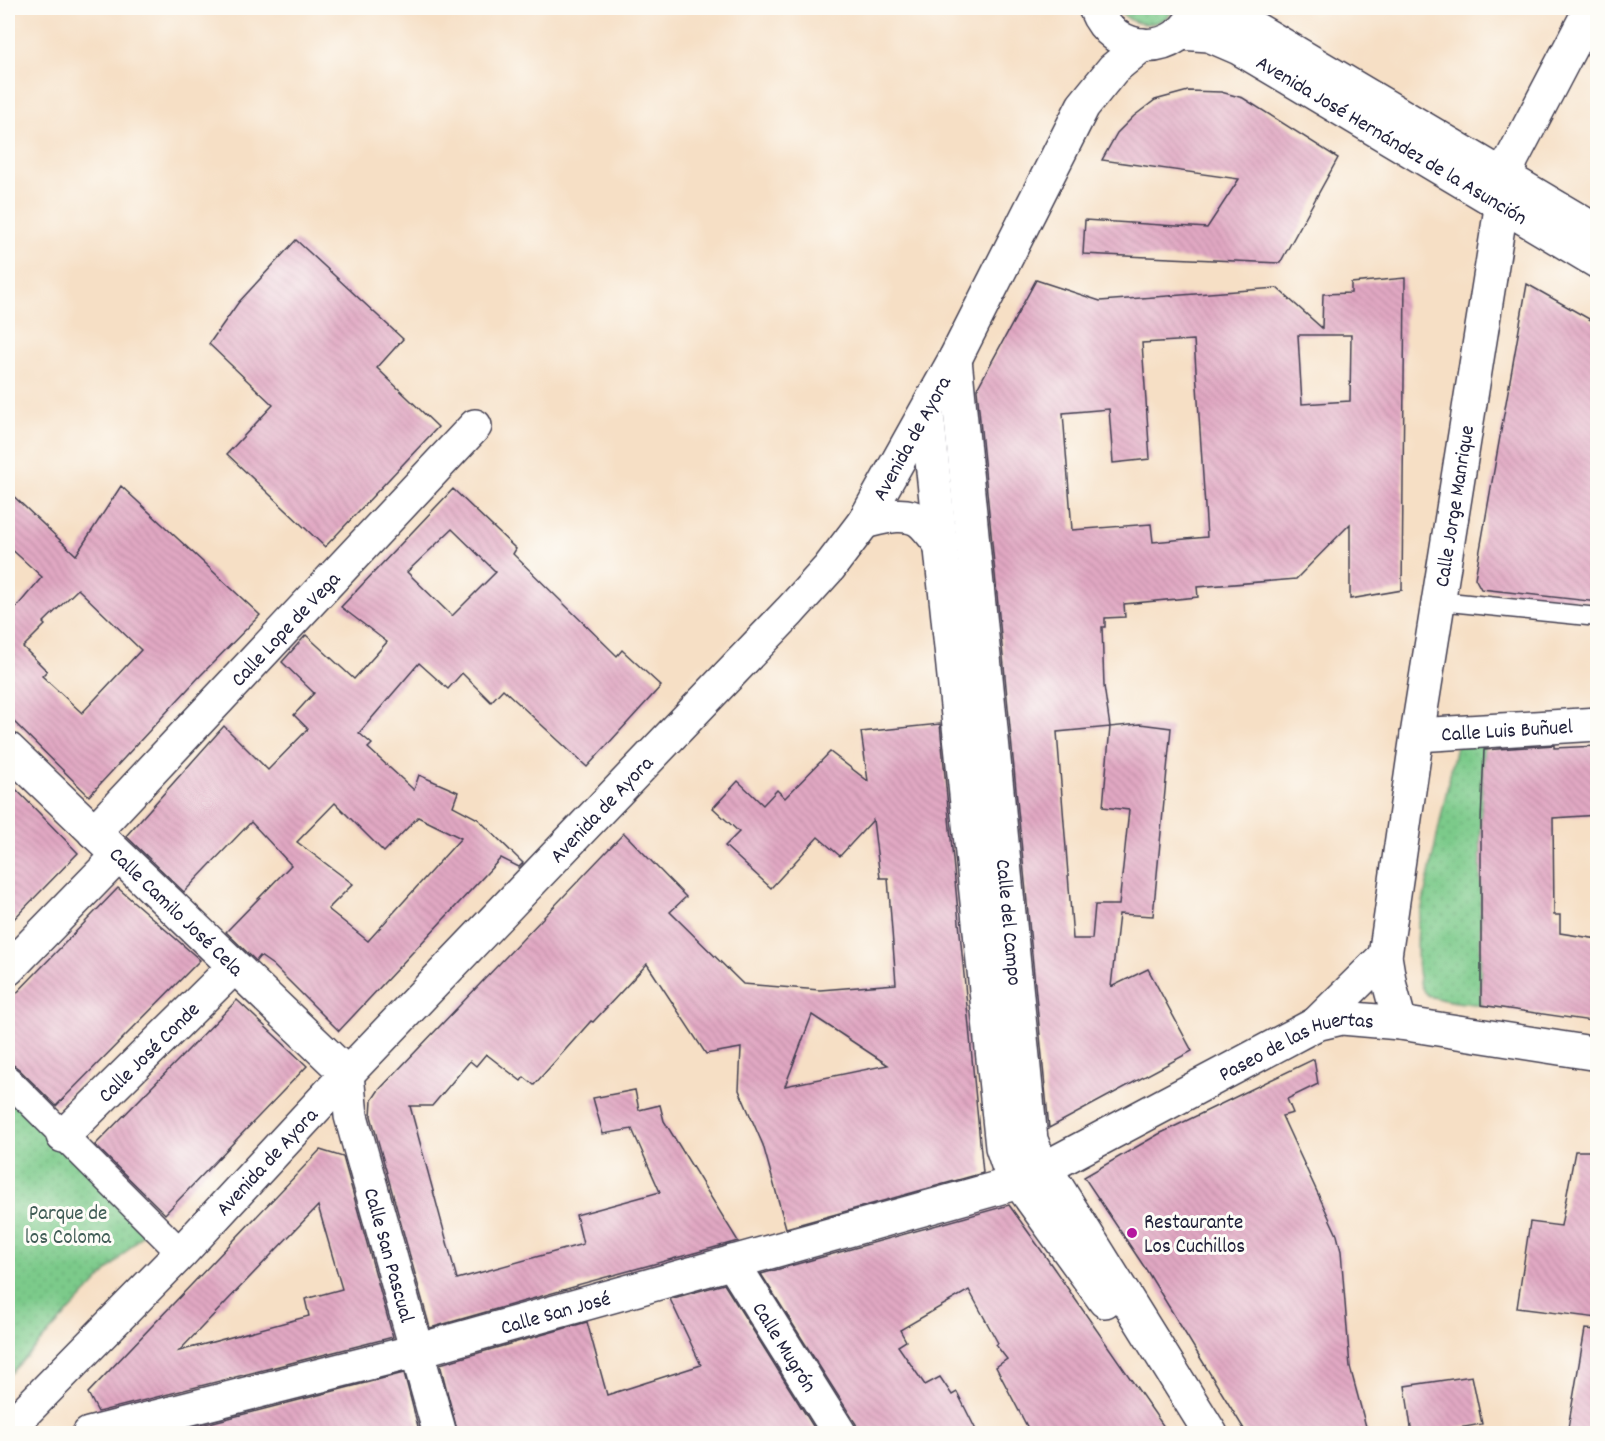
<svg xmlns="http://www.w3.org/2000/svg" width="1605" height="1441" font-family="Dekko,sans-serif">
<defs>
<pattern id="park-dots" width="8" height="8" patternUnits="userSpaceOnUse" patternTransform="scale(1.5)"><rect width="8" height="8" fill="#7bca8a"/><path d="M2 2h.1M6 6h.1" fill="none" stroke="#6aad78" stroke-width="1.8" stroke-linecap="round"/></pattern>
<pattern id="building-back-hatch" width="6" height="6" patternUnits="userSpaceOnUse" patternTransform="scale(1.5)"><rect width="6" height="6" fill="#e1a8c3"/><path d="M-1 5l2 2M0 0l6 6M5-1l2 2" fill="none" stroke="#c190a8"/></pattern>
</defs>
<rect width="100%" height="100%" fill="#fdfcf7"/>
<filter id="ink" filterUnits="userSpaceOnUse"><feTurbulence type="fractalNoise" baseFrequency=".0167" numOctaves="2"/><feDisplacementMap in="SourceGraphic" scale="12" xChannelSelector="R" yChannelSelector="G"/><feConvolveMatrix kernelMatrix="1 2 1 2 8 2 1 2 1" color-interpolation-filters="sRGB"/></filter>
<filter id="wash" filterUnits="userSpaceOnUse"><feTurbulence type="fractalNoise" baseFrequency=".008" numOctaves="4" result="noise"/><feDisplacementMap in="SourceGraphic" scale="24" xChannelSelector="R" yChannelSelector="G"/><feGaussianBlur stdDeviation="1.35" result="paint"/><feColorMatrix in="noise" values="0 0 0 0 0 0 0 0 0 0 0 0 0 0 0 0 0 1.4 0 .05"/><feComposite in="paint" operator="in"/></filter>
<g filter="url(#wash)">
<rect width="100%" height="100%" fill="#f6dfc5"/>
<g fill="url(#park-dots)" stroke="#4e7662" stroke-width="1.5">
<path d="M1118,8H1176C1161,28 1133,30 1118,8Z"/>
<path d="M1484,745L1481,822V1005C1469,1003 1433,1001 1425,993C1415,982 1417,941 1418,926L1456,746Z"/>
<polygon points="8,1079 153,1223 8,1376"/>
</g>
<g id="blocks">
<g fill="url(#building-back-hatch)" fill-rule="evenodd">
<polygon points="1188,91 1221,92 1243,98 1338,158 1280,263 1083,254 1085,220 1207,228 1239,179 1102,160 1117,133 1134,116 1155,100"/>
<polygon points="296,240 403,339 377,368 438,427 325,547 227,454 273,405 209,344 238,303"/>
<path d="M1405,278L1402,590L1350,599V524L1296,579L1197,587L1198,597L1124,604L1125,617L1105,618V627H1102L1104,686L1110,727L1140,724L1171,728L1153,916L1119,914L1111,987L1148,969L1192,1051L1049,1128L977,389L1036,280L1100,301L1277,288L1322,328L1323,294L1351,293V283ZM1298,335H1351L1350,401L1302,404ZM1194,340L1207,537L1153,542L1151,524L1072,530L1063,413L1109,409L1113,463L1150,459L1142,343ZM1110,727L1103,807L1129,810L1119,905H1095L1092,939H1073L1057,732Z"/>
<polygon points="1527,284 1598,324 1598,602 1481,589 1475,578"/>
<path d="M121,486L260,615L200,676L89,796L8,716V617L42,577L8,546V491L76,555ZM78,589L141,650L82,713L42,676L47,671L23,647L45,625L43,623Z"/>
<path d="M453,489L516,549L513,554L617,656L622,650L661,686L587,767L503,689L491,702L462,673L448,689L419,663L359,733L372,744L368,748L414,790L419,775L458,792L453,806L478,819L523,863L519,867L501,858L339,1031L273,965L260,956L256,961L226,932L291,865L251,822L184,892L126,836L224,726L268,770L308,729L294,715L314,693L282,662L306,635L354,679L387,642L341,607ZM452,529L496,572L452,616L407,572ZM335,803L384,852L418,817L461,838L368,941L328,909L353,884L297,842Z"/>
<path d="M940,724L983,1173L786,1228L763,1145L739,1090L741,1048L706,1054L647,964L593,1022L591,1021L534,1085L524,1077L521,1081L486,1054L476,1066L470,1061L432,1106H410L457,1279L583,1244L576,1215L660,1192L632,1129L603,1134L593,1098L635,1090L639,1110L660,1105L664,1121L738,1241L577,1285V1286L430,1328L371,1116L372,1100L378,1091L624,833L686,897L670,912L743,984L820,990L896,984L888,878H880L873,820L840,856L818,837L771,888L725,846L739,832L713,808L738,781L763,805L777,790L785,798L830,752L868,781L861,732ZM812,1015L888,1065L785,1086Z"/>
<polygon points="1554,745 1554,748 1598,746 1598,815 1553,818 1554,915 1560,915 1560,933 1598,939 1598,1022 1481,1005 1481,822 1484,750"/>
<polygon points="8,781 78,853 8,925"/>
<polygon points="118,888 200,960 56,1106 19,1069 8,1061 8,1002"/>
<polygon points="237,1000 307,1066 165,1214 95,1145"/>
<polygon points="1314,1059 1318,1084 1287,1099 1293,1113 1282,1116 1337,1235 1341,1251 1350,1367 1368,1434 1247,1434 1147,1271 1084,1177 1159,1134"/>
<path d="M320,1150L343,1157L393,1337L98,1412L88,1393ZM318,1206L342,1289L305,1299L309,1316L179,1351Z"/>
<polygon points="1575,1151 1598,1151 1598,1318 1517,1308 1530,1222 1561,1226"/>
<polygon points="1009,1205 1041,1250 1169,1434 1031,1434 996,1367 1007,1359 996,1345 998,1343 969,1290 900,1330 906,1341 898,1346 925,1385 940,1377 952,1395 957,1392 978,1434 859,1434 856,1424 761,1274"/>
<polygon points="724,1284 818,1434 458,1434 440,1364 587,1322 607,1395 701,1365 670,1299"/>
<polygon points="1585,1329 1598,1330 1598,1434 1567,1434"/>
<polygon points="404,1373 420,1434 167,1434"/>
<polygon points="1472,1376 1482,1424 1424,1434 1412,1434 1405,1386"/>
</g>
</g>
</g>
<g filter="url(#ink)">
<use href="#blocks" fill-opacity="0" stroke="#423e50" stroke-width="1.5"/>
<g fill="none" stroke-linecap="round" stroke-linejoin="round">
<g stroke="#423e50" stroke-width="21">
<polyline id="service" points="1439,601 1598,617"/>
</g>
<g stroke="#423e50" stroke-width="30">
<polyline id="pedestrian" points="8,1080 181,1253"/>
</g>
<g stroke="#423e50" stroke-width="36">
<g id="minor">
<path d="M1095,8C1114,57 1179,59 1197,8"/>
<polyline points="1220,8 1598,232"/>
<path id="s1" d="M1180,33L1209,35L1239,48L1598,262"/>
<path id="s2" d="M955,359L1031,1140L1037,1155L1211,1434"/>
<polyline points="927,412 1002,1147 1008,1165 1019,1182 1105,1301"/>
<path d="M864,522C881,518 904,510 920,521C928,527 935,538 942,546"/>
<path id="s3" d="M1417,735L1598,724"/>
<path id="s4" d="M8,749L347,1074L351,1116L440,1434"/>
<path id="s5" d="M94,832L475,426"/>
<polyline points="8,969 118,856"/>
<path id="s6" d="M1400,1023L1390,986L1385,956L1417,735L1506,177L1512,159L1591,8"/>
<polyline points="1316,1024 1385,956"/>
<path id="s7" d="M63,1136L234,967"/>
<path id="s8" d="M732,1262L840,1434"/>
<path id="s9" d="M8,1429L181,1253L347,1074L790,611L829,568L864,522L955,359L1083,106L1113,69L1142,45"/>
<path id="s10" d="M89,1434L416,1351L1019,1182L1316,1024L1342,1018L1400,1023L1598,1054"/>
</g>
</g>
<use href="#service" stroke="#fff" stroke-width="18"/>
<use href="#pedestrian" stroke="#fff" stroke-width="27"/>
<use href="#minor" stroke="#fff" stroke-width="33"/>
</g>
</g>
<circle fill="#b5179e" stroke="#fdfcf7" stroke-width="2" cx="1132" cy="1233" r="6"/>
<g text-anchor="middle" stroke-width="6" stroke-linejoin="round" paint-order="stroke">
<g font-size="21" fill="#22223b" stroke="#fdfcf7">
<text dy="7" stroke="none"><textPath href="#s1" startOffset="240">Avenida José Hernández de la Asunción</textPath></text>
<text dy="7" stroke="none"><textPath href="#s9" startOffset="1344">Avenida de Ayora</textPath></text>
<text dy="7" stroke="none"><textPath href="#s6" startOffset="524">Calle Jorge Manrique</textPath></text>
<text dy="7" stroke="none"><textPath href="#s5" startOffset="279">Calle Lope de Vega</textPath></text>
<text dy="7" stroke="none"><textPath href="#s3" startOffset="90">Calle Luis Buñuel</textPath></text>
<text dy="7" stroke="none"><textPath href="#s9" startOffset="858">Avenida de Ayora</textPath></text>
<text dy="7" stroke="none"><textPath href="#s4" startOffset="234">Calle Camilo José Cela</textPath></text>
<text dy="7" stroke="none"><textPath href="#s2" startOffset="566">Calle del Campo</textPath></text>
<text dy="7" stroke="none"><textPath href="#s10" startOffset="1275">Paseo de las Huertas</textPath></text>
<text dy="7" stroke="none"><textPath href="#s7" startOffset="120">Calle José Conde</textPath></text>
<text dy="7" stroke="none"><textPath href="#s9" startOffset="372">Avenida de Ayora</textPath></text>
<text dy="7" stroke="none"><textPath href="#s4" startOffset="656">Calle San Pascual</textPath></text>
<text dy="7" stroke="none"><textPath href="#s10" startOffset="482">Calle San José</textPath></text>
<text dy="7" stroke="none"><textPath href="#s8" startOffset="100">Calle Mugrón</textPath></text>
</g>
<g font-size="21" fill="#415d57" stroke="#fdfcf7">
<text x="68" y="1219">Parque de<tspan x="68" dy="24">los Coloma</tspan></text>
</g>
<g font-size="21" fill="#22223b" stroke="#fdfcf7" text-anchor="start">
<text x="1144" y="1228">Restaurante<tspan x="1144" dy="24">Los Cuchillos</tspan></text>
</g>
</g>
<rect width="1605" height="1441" fill="none" stroke="#fdfcf7" stroke-width="30"/>
</svg>
